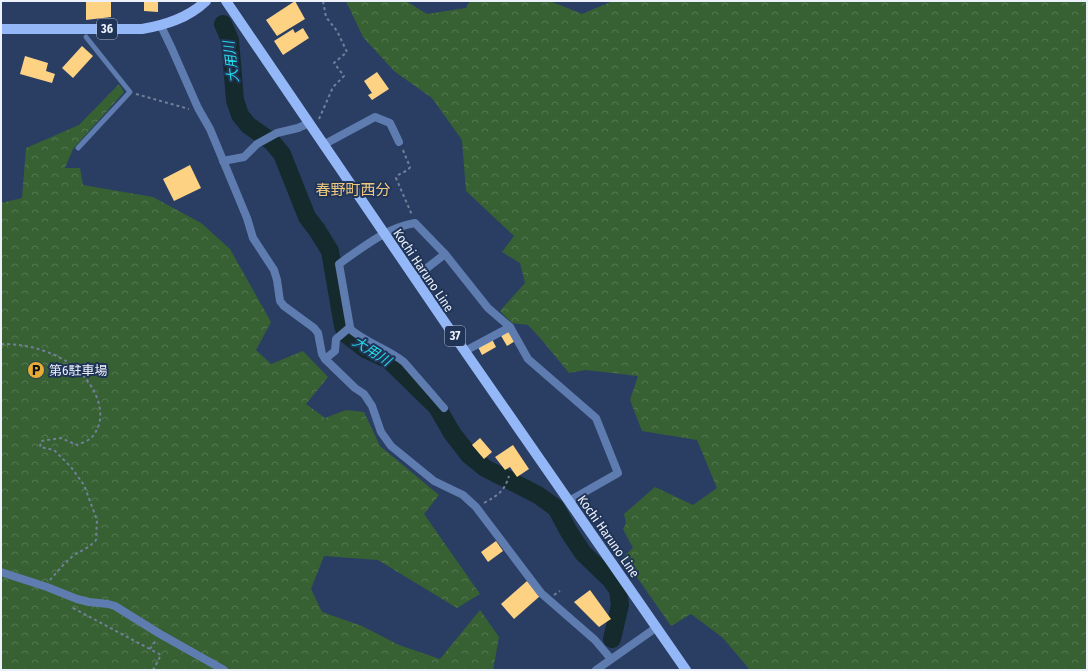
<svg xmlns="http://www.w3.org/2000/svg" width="1088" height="671" font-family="'Fira Sans Condensed','Noto Sans JP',sans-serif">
<defs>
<pattern id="forest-crowns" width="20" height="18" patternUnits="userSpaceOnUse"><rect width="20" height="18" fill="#376132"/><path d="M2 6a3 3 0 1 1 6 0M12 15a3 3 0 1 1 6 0" fill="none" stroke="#547851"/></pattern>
</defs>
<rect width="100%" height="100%" fill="#2a3e63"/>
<g fill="url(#forest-crowns)">
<polygon points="346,1 406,1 427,14 466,8 470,1 550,1 582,14 613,1 1087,1 1087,670 750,670 723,638 691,614 671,626 623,557 633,548 623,529 626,523 624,514 655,487 693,505 717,488 697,440 642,431 630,400 638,376 586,370 569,373 541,339 528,325 512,323 500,311 525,283 520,263 502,252 514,236 466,191 462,140 432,98 394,71 363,37"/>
<polygon points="119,84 124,92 73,149 65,168 80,168 83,185 153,197 201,223 230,249 271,322 256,350 271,364 303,351 328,377 306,404 325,418 346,410 364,412 380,446 439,495 424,514 480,594 457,608 378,560 324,556 311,589 322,612 362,626 399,645 440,659 480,610 499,637 493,670 1,670 1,203 22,198 26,148 79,125"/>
</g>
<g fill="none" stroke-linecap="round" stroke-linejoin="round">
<polyline stroke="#152a2c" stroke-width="18" points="223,24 230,40 235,100 240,115 248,125 272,142 282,154 307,217 317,230 330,251 343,326 347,335 365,349 389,360 437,407 452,433 469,455 485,468 538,495 556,508 569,532 583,553 611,580 618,590 620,605 612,639"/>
</g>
<g fill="#fdd283">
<polygon points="86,1 111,1 111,17 86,20"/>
<polygon points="144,1 158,1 158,12 144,11"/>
<polygon points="295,1 305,19 277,36 266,20"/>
<polygon points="303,28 309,38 283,55 274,41 293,29 295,33"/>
<polygon points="82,46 93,56 73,78 62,68"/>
<polygon points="25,56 48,63 46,71 55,74 52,83 20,74"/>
<polygon points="377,72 389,89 372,100 368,95 372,93 364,81"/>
<polygon points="190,165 201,188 174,201 163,179"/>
<polygon points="508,330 515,341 507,346 500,334"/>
<polygon points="492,339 496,347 482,355 478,347"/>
<polygon points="480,438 492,452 484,459 472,445"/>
<polygon points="513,445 529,469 517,477 510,467 505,470 495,457"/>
<polygon points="496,541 503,551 488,562 481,552"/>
<polygon points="527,581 540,596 514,619 501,604"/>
<polygon points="590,590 611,619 599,627 574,602"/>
</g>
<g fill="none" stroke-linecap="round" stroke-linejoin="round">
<g stroke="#707f9a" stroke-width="2" stroke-dasharray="3 3" stroke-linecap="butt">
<polyline points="136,94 189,109"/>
<polyline points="319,119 333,87 344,76 334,63 347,52 337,31 326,17 323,1"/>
<path d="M403,150L410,167C407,173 399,172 396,178L412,215"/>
<path d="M1,344C25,344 45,349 66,361C90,375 114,414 91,438C88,441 81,443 77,445L61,438L41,441L40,447L54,450L71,467L84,485L97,520L96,540L90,546L74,555L65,563L50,580"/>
<path d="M484,503C498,495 504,492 509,476"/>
<polyline points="554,595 560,591"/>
<polyline points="73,608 161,655 153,670"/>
<polyline points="150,649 156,640"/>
</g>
<polyline stroke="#5f7cb0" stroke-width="5" points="78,148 130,92 86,37"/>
<g stroke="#5f7cb0" stroke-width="8">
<polyline points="161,26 172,49 198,108 210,129 247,218 253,238 274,270 277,280 280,301 284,306 314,328 318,333 322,354 325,359 355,388 364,394 372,406 381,432 391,446 434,481 463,495 476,507 541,593 595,640 611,659"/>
<polyline points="323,145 375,117 390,123 399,142"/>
<polyline points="223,161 244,157 257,144 277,133 298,128 309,123"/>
<polyline points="414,278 445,254 488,308 510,327"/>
<polyline points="465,351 510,327 528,359 596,418 618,473 569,501"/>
<polyline points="325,359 335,351 336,339 349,328"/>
<path d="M444,408L404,362C387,348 365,343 349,328L350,327L339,264C363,247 386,228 415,223L445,254"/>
<polyline points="1,572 47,587 77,599 89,602 108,604 115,606 160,634 224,670"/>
</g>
<polyline stroke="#5f7cb0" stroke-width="8" points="596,670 657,627"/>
<g stroke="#94b8f7" stroke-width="10">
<polyline points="226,1 446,324 686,670"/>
<path d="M1,29H142C166,25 188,18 206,1"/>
</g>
</g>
<defs>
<g id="parking-disc" transform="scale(0.9)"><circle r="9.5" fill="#e5ad35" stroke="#203458"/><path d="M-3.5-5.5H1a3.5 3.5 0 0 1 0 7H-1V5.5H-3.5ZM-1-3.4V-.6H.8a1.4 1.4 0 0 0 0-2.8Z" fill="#111"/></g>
</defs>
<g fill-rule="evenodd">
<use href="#parking-disc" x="36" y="370"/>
</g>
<g text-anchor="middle" stroke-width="4" stroke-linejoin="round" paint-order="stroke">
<g fill="#203458" stroke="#afb8ca" stroke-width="1">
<rect x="97" y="19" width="20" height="20" rx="3"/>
<rect x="445" y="326" width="20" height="20" rx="3"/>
</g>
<g font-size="12" font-weight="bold" fill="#ecf1fb">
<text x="107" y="33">36</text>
<text x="455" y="340">37</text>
</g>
<g font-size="13" fill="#ecf1fb" stroke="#203458">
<text transform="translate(424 270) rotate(56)" y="5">Kochi Haruno Line</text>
<text transform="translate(609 536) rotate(55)" y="5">Kochi Haruno Line</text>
</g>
<g font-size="13" fill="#ecf1fb" stroke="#203458" text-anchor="start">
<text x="49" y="375">第6駐車場</text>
</g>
<g font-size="14" font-style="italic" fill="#24d9e4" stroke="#203458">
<text transform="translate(231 62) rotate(-97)" y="5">大用川</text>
<text transform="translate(372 351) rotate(32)" y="5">大用川</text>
</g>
<g font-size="15" fill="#efc880" stroke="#203458">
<text x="353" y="195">春野町西分</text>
</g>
</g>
<rect width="1088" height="671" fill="none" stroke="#ecf1fb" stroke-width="4"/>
</svg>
